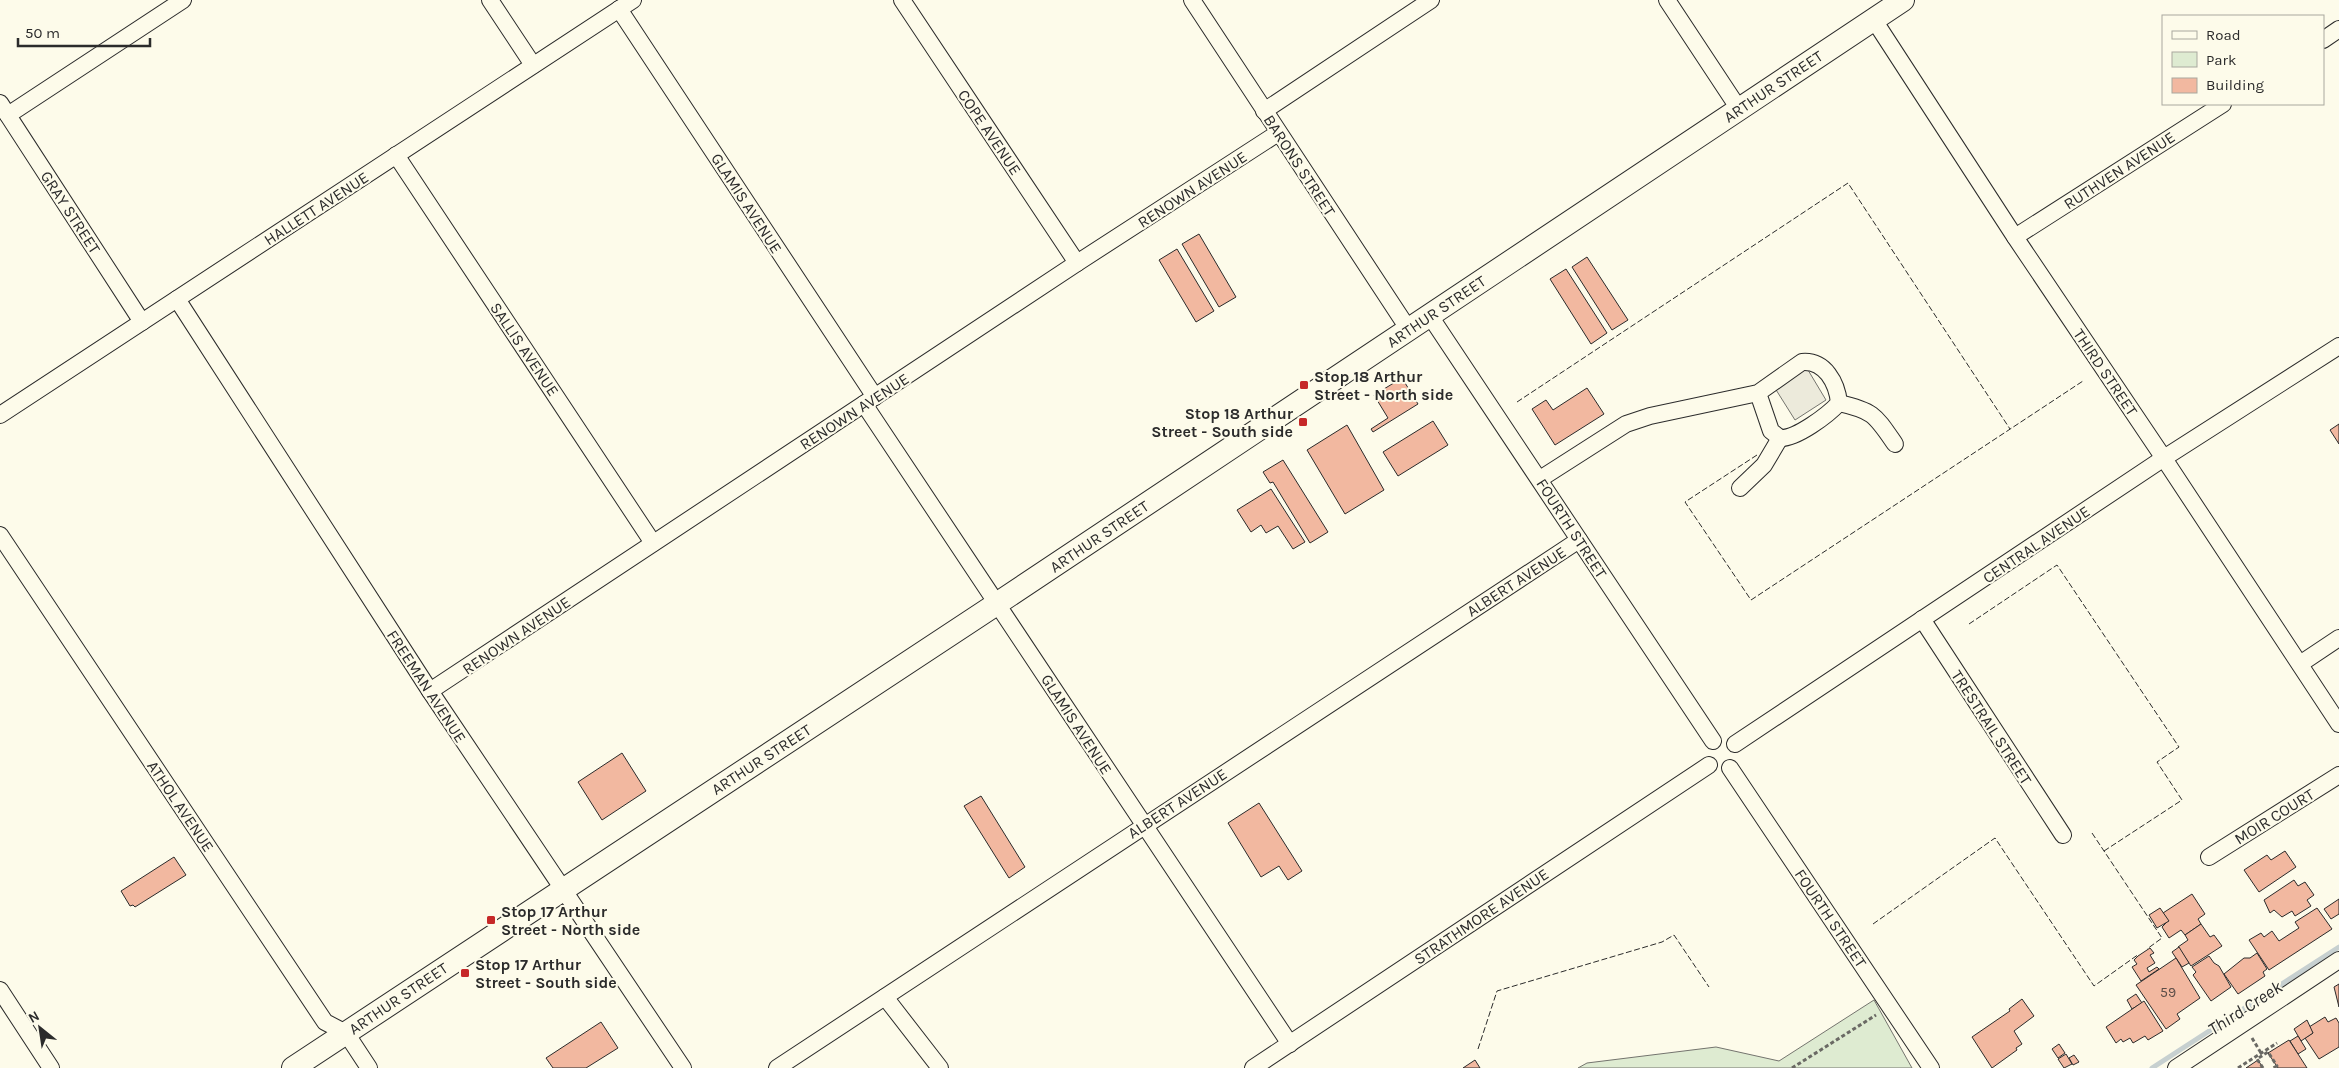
<svg xmlns="http://www.w3.org/2000/svg" width="2339" height="1068" font-family="Karla,sans-serif">
<rect width="100%" height="100%" fill="#fdfbea"/>
<polygon fill="#deebd1" stroke="#74746e" points="1874,1000 1912,1068 1578,1068 1587,1063 1716,1047 1779,1061"/>
<polygon fill="#eceadb" stroke="#74746e" points="1805,365 1826,400 1795,420 1773,385"/>
<g fill="none" stroke-linecap="round" stroke-linejoin="round">
<polyline stroke="#c7d0d0" stroke-width="5" points="2152,1068 2339,947"/>
</g>
<g fill="#f2b8a0" stroke="#2b2b2b">
<polygon points="1199,234 1236,297 1219,307 1182,244"/>
<polygon points="1177,249 1214,311 1196,322 1159,260"/>
<polygon points="1587,257 1628,320 1612,330 1572,267"/>
<polygon points="1566,269 1607,333 1591,344 1550,279"/>
<polygon points="1402,378 1418,404 1373,432 1371,429 1388,418 1374,395"/>
<polygon points="1587,388 1604,414 1555,445 1532,409 1546,400 1553,410"/>
<polygon points="1433,421 1448,445 1398,476 1383,452"/>
<polygon points="2339,424 2339,444 2330,430"/>
<polygon points="1347,425 1384,490 1345,514 1307,450"/>
<polygon points="1283,460 1328,532 1310,543 1273,482 1270,483 1263,472"/>
<polygon points="1271,489 1305,542 1293,549 1278,526 1266,533 1261,525 1251,532 1237,510"/>
<polygon points="622,753 646,791 602,820 578,782"/>
<polygon points="981,796 1025,867 1009,878 964,806"/>
<polygon points="1259,803 1302,871 1288,880 1279,866 1261,877 1228,823"/>
<polygon points="2285,851 2296,867 2259,892 2244,870 2267,855 2271,860"/>
<polygon points="174,857 186,875 135,907 133,905 130,906 121,891"/>
<polygon points="2294,880 2298,886 2305,882 2314,895 2307,900 2311,906 2295,916 2292,911 2282,917 2274,910 2270,913 2264,900"/>
<polygon points="2192,894 2205,914 2198,919 2201,924 2185,935 2181,930 2169,938 2162,927 2168,921 2163,913"/>
<polygon points="2339,899 2339,914 2331,919 2324,909"/>
<polygon points="2160,908 2169,921 2157,928 2149,915"/>
<polygon points="2317,908 2332,929 2269,970 2249,940 2261,933 2264,937 2272,931 2279,941 2299,928 2295,922"/>
<polygon points="2201,924 2210,937 2214,935 2222,946 2191,966 2178,947 2188,940 2185,935"/>
<polygon points="2179,947 2189,963 2182,967 2172,952"/>
<polygon points="2150,948 2154,953 2150,955 2155,963 2147,968 2149,972 2157,967 2159,969 2141,981 2132,967 2137,964 2134,960 2138,956"/>
<polygon points="2257,953 2267,969 2263,972 2265,976 2238,994 2224,974 2244,958 2250,958"/>
<polygon points="2209,956 2214,963 2219,966 2231,987 2211,1001 2193,975 2196,972 2192,967"/>
<polygon points="2176,958 2200,998 2177,1014 2180,1019 2166,1029 2136,985"/>
<polygon points="2339,984 2339,1007 2334,987"/>
<polygon points="2136,994 2142,1003 2132,1009 2127,1000"/>
<polygon points="2022,999 2034,1016 2014,1031 2022,1044 2016,1048 2017,1050 1992,1068 1972,1037 2010,1011 2009,1009"/>
<polygon points="2144,1001 2163,1031 2148,1040 2145,1036 2133,1043 2130,1038 2123,1042 2121,1039 2116,1043 2106,1027"/>
<polygon points="2325,1017 2328,1022 2336,1018 2339,1023 2339,1047 2319,1059 2305,1038 2313,1033 2309,1027"/>
<polygon points="2307,1020 2313,1033 2301,1041 2294,1029"/>
<polygon points="601,1022 618,1048 586,1068 553,1068 546,1058"/>
<polygon points="2298,1036 2306,1049 2298,1054 2290,1041"/>
<polygon points="2289,1040 2307,1068 2278,1068 2268,1053"/>
<polygon points="2059,1044 2065,1053 2058,1058 2052,1049"/>
<polygon points="2066,1054 2072,1064 2064,1068 2058,1059"/>
<polygon points="2074,1055 2079,1062 2073,1065 2069,1058"/>
<polygon points="1475,1060 1480,1068 1463,1068"/>
<polygon points="2258,1060 2263,1068 2246,1068"/>
</g>
<g fill="none" stroke-linecap="round" stroke-linejoin="round">
<g stroke="#2b2b2b" stroke-width="18">
<g id="street">
<polyline points="490,0 533,65"/>
<polyline points="902,0 1077,263"/>
<polyline points="1192,0 1409,330"/>
<polyline points="1667,0 1739,109"/>
<polyline points="619,9 875,397"/>
<polyline points="1874,20 2015,237 2159,451 2339,724"/>
<polyline points="2323,40 2339,29"/>
<polyline points="0,103 142,322"/>
<polyline points="1264,111 1431,0"/>
<polyline points="8,115 183,0"/>
<polyline points="396,155 653,543"/>
<polyline points="2015,237 2223,104"/>
<polyline points="177,299 430,691 683,1068"/>
<polyline points="1430,316 1713,741"/>
<path d="M1839,403C1874,411 1875,415 1895,444"/>
<polyline points="864,404 1290,1044"/>
<polyline points="0,415 633,0"/>
<path d="M1540,479L1626,424L1650,416L1758,393L1802,362C1825,360 1837,383 1839,403C1828,415 1796,439 1780,438L1771,431L1758,393"/>
<polyline points="1740,488 1764,465 1780,438"/>
<polyline points="0,535 325,1022 346,1033 369,1068"/>
<polyline points="1922,619 2063,835"/>
<polyline points="2300,664 2339,638"/>
<polyline points="430,691 1077,263 1278,133"/>
<polyline points="1735,744 2164,458 2339,346"/>
<polyline points="1730,768 1931,1068"/>
<polyline points="2209,857 2339,775"/>
<polyline points="0,990 51,1068"/>
<polyline points="885,997 940,1068"/>
<polyline points="777,1068 1579,540"/>
<polyline points="1253,1068 1709,765"/>
<polyline points="2176,1068 2339,960"/>
</g>
</g>
<g stroke="#2b2b2b" stroke-width="24">
<polyline id="secondary" points="293,1068 998,603 1903,0"/>
</g>
<g stroke="#6a6964" stroke-width="3" stroke-dasharray="4 2.5" stroke-linecap="butt">
<polyline points="2252,1038 2261,1053"/>
<polyline points="1792,1068 1876,1015"/>
<polyline points="2238,1068 2277,1043"/>
<polyline points="2263,1068 2257,1059 2268,1052 2277,1066 2273,1068 2277,1066 2278,1068"/>
</g>
<use href="#street" stroke="#fdfbea" stroke-width="16"/>
<use href="#secondary" stroke="#fdfbea" stroke-width="22"/>
<g stroke="#2b2b2b" stroke-width="1" stroke-dasharray="6 2.5" stroke-linecap="butt">
<polyline points="1517,402 1848,183 2010,429"/>
<polyline points="1757,455 1685,502 1751,600 2083,381"/>
<polyline points="1969,624 2057,565 2179,747 2157,762 2182,800 2104,851"/>
<polyline points="2092,833 2162,938 2147,949"/>
<polyline points="1873,924 1995,838 2094,986 2139,954"/>
<polyline points="1478,1049 1497,991 1662,942 1674,935 1709,987"/>
</g>
</g>
<g fill="#c62828" stroke="#fdfbea" stroke-width="2">
<rect x="1299" y="380" width="10" height="10" rx="2.5"/>
<rect x="1298" y="417" width="10" height="10" rx="2.5"/>
<rect x="486" y="915" width="10" height="10" rx="2.5"/>
<rect x="460" y="968" width="10" height="10" rx="2.5"/>
</g>
<g text-anchor="middle" stroke-width="4" stroke-linejoin="round" paint-order="stroke">
<g font-size="14" fill="#5d4e48">
<text x="2168" y="997">59</text>
</g>
<g font-size="16" fill="#2b2b2b" stroke="#fdfbea">
<text transform="translate(1773 86) rotate(-34)" y="6">ARTHUR STREET</text>
<text transform="translate(990 132) rotate(56)" y="6">COPE AVENUE</text>
<text transform="translate(1300 165) rotate(57)" y="6">BARONS STREET</text>
<text transform="translate(2119 170) rotate(-33)" y="6">RUTHVEN AVENUE</text>
<text transform="translate(1192 189) rotate(-33)" y="6">RENOWN AVENUE</text>
<text transform="translate(747 203) rotate(57)" y="6">GLAMIS AVENUE</text>
<text transform="translate(316 208) rotate(-33)" y="6">HALLETT AVENUE</text>
<text transform="translate(71 212) rotate(57)" y="6">GRAY STREET</text>
<text transform="translate(1436 311) rotate(-34)" y="6">ARTHUR STREET</text>
<text transform="translate(525 349) rotate(56)" y="6">SALLIS AVENUE</text>
<text transform="translate(2106 372) rotate(56)" y="6">THIRD STREET</text>
<text transform="translate(854 411) rotate(-33)" y="6">RENOWN AVENUE</text>
<text transform="translate(1572 528) rotate(57)" y="6">FOURTH STREET</text>
<text transform="translate(1099 536) rotate(-34)" y="6">ARTHUR STREET</text>
<text transform="translate(2036 544) rotate(-34)" y="6">CENTRAL AVENUE</text>
<text transform="translate(1516 581) rotate(-33)" y="6">ALBERT AVENUE</text>
<text transform="translate(516 635) rotate(-34)" y="6">RENOWN AVENUE</text>
<text transform="translate(427 686) rotate(57)" y="6">FREEMAN AVENUE</text>
<text transform="translate(1077 724) rotate(57)" y="6">GLAMIS AVENUE</text>
<text transform="translate(1992 727) rotate(57)" y="6">TRESTRAIL STREET</text>
<text transform="translate(761 759) rotate(-33)" y="6">ARTHUR STREET</text>
<text transform="translate(1177 803) rotate(-33)" y="6">ALBERT AVENUE</text>
<text transform="translate(181 806) rotate(56)" y="6">ATHOL AVENUE</text>
<text transform="translate(2274 816) rotate(-32)" y="6">MOIR COURT</text>
<text transform="translate(1481 916) rotate(-34)" y="6">STRATHMORE AVENUE</text>
<text transform="translate(1831 918) rotate(56)" y="6">FOURTH STREET</text>
<text transform="translate(398 998) rotate(-34)" y="6">ARTHUR STREET</text>
</g>
<g font-size="16" font-weight="bold" fill="#2b2b2b" stroke="#fdfbea" text-anchor="start">
<text x="1314" y="382">Stop 18 Arthur<tspan x="1314" dy="18">Street - North side</tspan></text>
<text x="1293" y="419" text-anchor="end">Stop 18 Arthur<tspan x="1293" dy="18">Street - South side</tspan></text>
<text x="501" y="917">Stop 17 Arthur<tspan x="501" dy="18">Street - North side</tspan></text>
<text x="475" y="970">Stop 17 Arthur<tspan x="475" dy="18">Street - South side</tspan></text>
</g>
<g font-size="18" font-style="italic" fill="#2b2b2b" stroke="#fdfbea">
<text transform="translate(2245 1008) rotate(-33)" y="6">Third Creek</text>
</g>
</g>
<rect x="2162" y="15" width="162" height="90" fill="#fdfbea" stroke="#a9a89e"/>
<rect x="2172" y="31" width="25" height="8" fill="#fdfbea" stroke="#a9a89e"/>
<text x="2206" y="40" font-size="15" fill="#2b2b2b">Road</text>
<rect x="2172" y="52" width="25" height="15" fill="#deebd1" stroke="#a9a89e"/>
<text x="2206" y="65" font-size="15" fill="#2b2b2b">Park</text>
<rect x="2172" y="78" width="25" height="15" fill="#f2b8a0" stroke="#a9a89e"/>
<text x="2206" y="90" font-size="15" fill="#2b2b2b">Building</text>
<g transform="translate(40 1028) rotate(330)" stroke="#fdfbea" stroke-width="4" paint-order="stroke">
<path d="M0-4L9 19L0 12L-9 19Z" fill="#2b2b2b"/>
<text y="-8" font-size="14" font-weight="bold" text-anchor="middle" fill="#2b2b2b">N</text>
</g>
<path d="M18 38v8h132v-8" fill="none" stroke="#2b2b2b" stroke-width="2.5"/>
<text x="25" y="38" font-size="15" fill="#2b2b2b" stroke="#fdfbea" stroke-width="4" paint-order="stroke">50 m</text>
</svg>
